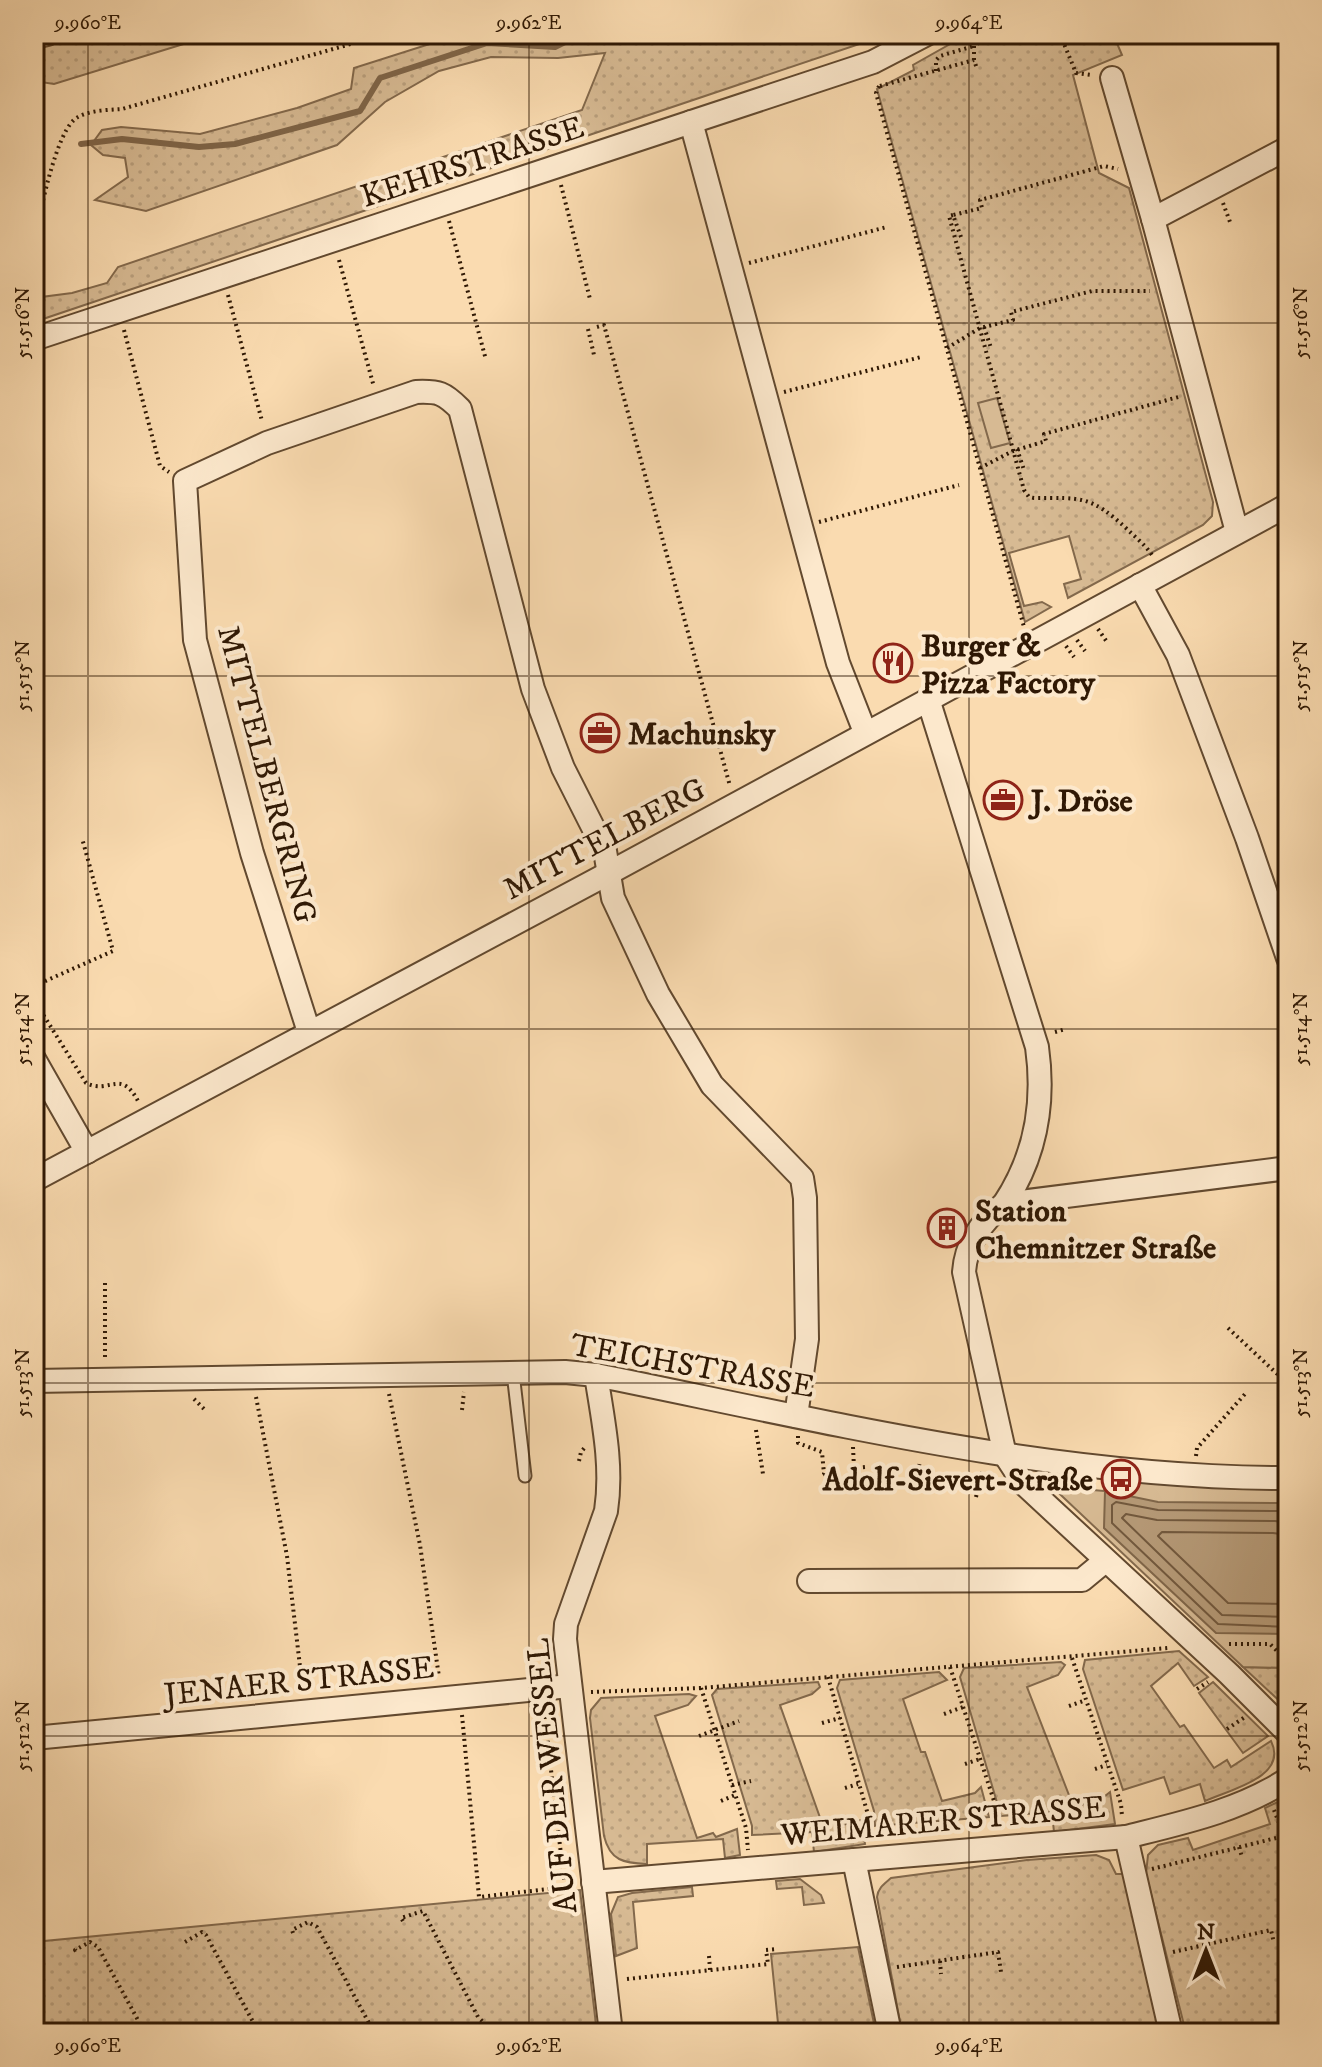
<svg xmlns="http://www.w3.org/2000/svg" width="1322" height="2067" font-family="'IM FELL DW Pica',serif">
<defs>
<pattern id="grass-dots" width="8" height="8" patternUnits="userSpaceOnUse" patternTransform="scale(2)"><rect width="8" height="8" fill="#d7ba93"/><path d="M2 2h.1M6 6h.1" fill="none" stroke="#b99f7d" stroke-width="1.8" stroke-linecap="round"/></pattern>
</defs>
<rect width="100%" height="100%" fill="#fadbb0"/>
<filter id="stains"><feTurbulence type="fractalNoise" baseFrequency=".0025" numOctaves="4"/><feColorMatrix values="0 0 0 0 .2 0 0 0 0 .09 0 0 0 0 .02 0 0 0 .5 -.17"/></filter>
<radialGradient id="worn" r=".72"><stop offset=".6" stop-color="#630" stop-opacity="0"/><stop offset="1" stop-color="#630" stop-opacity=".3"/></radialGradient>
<g fill="url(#grass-dots)" stroke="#83694c" stroke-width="2">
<polygon points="95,34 216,34 54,84 34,81 34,49"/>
<polygon points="461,34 889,34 34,322 34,298 72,293 107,283 118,267 582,110 605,53 558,58 491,57 439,71 385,102 337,145 146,211 95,200 128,177 125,158 103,155 91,145 102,130 121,127 200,134 297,108 351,89 354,68"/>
<polygon points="968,34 1113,34 1122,55 1073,75 1099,173 1129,188 1213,502 1212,516 1203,525 1068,598 1064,584 1081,579 1069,536 1009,553 1024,606 1042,602 1051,607 1025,622 877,89 914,70 913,65"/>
<path d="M1179,1651L1208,1677L1194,1686L1178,1663L1151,1686L1180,1727L1184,1725L1214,1768L1227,1760L1231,1767L1271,1741C1289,1777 1229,1790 1205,1801L1200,1784L1170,1794L1164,1777L1123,1790L1083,1669L1085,1660Z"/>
<polygon points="1061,1662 1065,1665 1058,1675 1027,1687 1074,1808 1105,1796 1110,1792 1115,1824 1054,1832 1052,1812 1001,1816 960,1677 964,1668"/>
<polygon points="1243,1667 1288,1668 1288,1709"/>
<polygon points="939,1672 947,1680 903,1699 921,1752 925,1752 942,1801 975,1793 981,1787 989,1817 875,1826 874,1811 837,1688 840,1680"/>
<polygon points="818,1682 820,1687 812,1694 780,1705 823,1826 838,1822 839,1826 861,1820 865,1844 814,1852 812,1832 752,1835 752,1826 712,1695 717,1689"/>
<polygon points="1213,1682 1268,1736 1243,1753 1199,1693"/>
<path d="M689,1694L696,1696L688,1705L655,1716L697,1838L713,1833L716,1837L737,1829L740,1855L725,1858L723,1839L647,1844V1864C624,1863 610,1861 604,1836L590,1718L591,1710L601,1698Z"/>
<polygon points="1288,1797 1288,2021 1217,2033 1186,2033 1146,1874 1148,1855 1158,1845 1188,1838 1193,1850 1270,1824 1265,1808"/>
<path d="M1096,1855L1109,1860L1116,1874H1123L1160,2033H902L877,1897C878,1888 884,1884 891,1878L1027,1860Z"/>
<polygon points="800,1879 821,1895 824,1903 804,1905 802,1887 777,1889 776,1881"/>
<polygon points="692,1887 693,1896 633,1902 637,1948 616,1956 611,1914 618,1897 632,1893"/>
<polygon points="580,1890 597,2033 488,2033 485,2028 476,2033 34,2033 34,1942"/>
<polygon points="858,1947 876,2033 779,2033 771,1954"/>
</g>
<g fill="#d7ba93" stroke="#83694c" stroke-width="2">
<polygon points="997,398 1010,443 991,448 978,403"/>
<polygon points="1051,1476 1081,1481 1081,1489 1104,1491 1106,1484 1126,1486 1127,1479 1288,1487 1288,1668 1243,1667 1046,1481 1046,1478"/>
</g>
<polygon fill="#b59976" stroke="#7f6548" stroke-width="2" points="1105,1491 1158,1502 1281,1503 1288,1507 1288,1634 1216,1633 1104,1528"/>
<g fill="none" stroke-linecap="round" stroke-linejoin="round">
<g stroke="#72583d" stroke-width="2">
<polyline points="1288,1513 1278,1511 1158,1510 1116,1502 1112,1505 1112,1523 1218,1624 1288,1627"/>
<polyline points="1288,1523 1275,1521 1157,1520 1126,1514 1122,1518 1222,1615 1288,1617"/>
<polyline points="1288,1535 1273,1533 1162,1532 1158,1536 1228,1603 1288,1604"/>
</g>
<polyline stroke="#7f6548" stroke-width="6" points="81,144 122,139 199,147 235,144 360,111 380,78 487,43 555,47 581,34"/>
<g stroke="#62492f" stroke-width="15">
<polyline id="lane" points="513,1373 525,1476"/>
</g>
<g stroke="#62492f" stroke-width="26">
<g id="street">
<polyline points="34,37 47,34"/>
<polyline points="1112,78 1153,219"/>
<polyline points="691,122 838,663 865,732"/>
<polyline points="34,339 873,62 927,34"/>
<polyline points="1237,532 1153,219 1288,148"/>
<polyline points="1140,585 1178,655 1247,838 1288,958"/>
<path d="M928,699L1037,1047C1045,1104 1036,1156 1004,1204"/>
<path d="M309,1032L252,853L195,640L185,481L267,443L416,392C439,391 444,393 460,409L533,689L563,768L605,851L613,898L658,994L712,1085L802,1178L805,1198L807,1339L796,1416"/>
<polyline points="34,1059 87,1152"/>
<path d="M1288,1168L1004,1204C982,1221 966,1243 964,1272L1005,1455L1024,1484L1229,1674L1288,1733"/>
<polyline points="34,1180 609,873 1288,505"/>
<path d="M596,1375C603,1420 613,1466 606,1511L566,1624L565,1639L611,2033"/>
<path d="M34,1381L565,1372L596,1375C824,1421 1054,1478 1288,1478"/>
<polyline points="809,1581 1082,1580 1105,1561"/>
<polyline points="34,1738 570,1686"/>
<polyline points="1126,1837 1171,2033"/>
<polyline points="854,1860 890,2033"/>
<path d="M593,1882L1126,1837C1182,1823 1239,1811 1288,1779"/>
</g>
</g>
<g stroke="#2f1804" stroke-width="4" stroke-dasharray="2 4" stroke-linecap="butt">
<polyline points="1060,34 1076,73 1091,75"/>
<polyline points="974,60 974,46 992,34"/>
<polyline points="936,71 936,60 940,56 974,46"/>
<polyline points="879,86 876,93 1024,627"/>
<polyline points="880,86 974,60 977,69"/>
<polyline points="1281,177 1285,187"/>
<polyline points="561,185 590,299"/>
<polyline points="1223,203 1230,222"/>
<path d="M953,215L949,216L1024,490L1029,497L1034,498C1082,498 1090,495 1127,529C1136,538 1147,546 1153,557"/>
<polyline points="449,221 486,360"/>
<polyline points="961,237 953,215 982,208 980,200 1104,166 1118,169"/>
<path d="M34,241C40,215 56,128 78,117C91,110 108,110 122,109L386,34"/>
<polyline points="339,260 374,387"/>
<polyline points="749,263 887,227"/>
<polyline points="228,295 262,421"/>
<polyline points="597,327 604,325 730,786"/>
<polyline points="984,327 991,348"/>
<polyline points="588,329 594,355"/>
<polyline points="124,330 160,466 169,472"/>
<polyline points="1278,335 1288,333"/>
<polyline points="947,348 980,328 1013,320 1011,312 1092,291 1150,291"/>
<polyline points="1286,348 1288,347"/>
<polyline points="784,392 921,357"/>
<polyline points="1017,449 1024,470"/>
<polyline points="980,468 1013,451 1046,441 1044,434 1182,396"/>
<polyline points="819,522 959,485"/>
<polyline points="1098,629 1107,642"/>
<polyline points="1077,640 1085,651"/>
<polyline points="1066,646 1074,657"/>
<polyline points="34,986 113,951 82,838"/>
<path d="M34,1000L86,1083C110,1095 121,1067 139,1103"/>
<polyline points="1055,1032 1066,1029"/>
<polyline points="105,1283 105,1358"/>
<polyline points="1228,1328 1288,1384"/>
<polyline points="389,1394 420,1545 439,1677"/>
<polyline points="256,1397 287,1556 303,1692"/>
<polyline points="194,1399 206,1411"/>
<polyline points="462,1410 464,1392"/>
<polyline points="756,1430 763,1474"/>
<polyline points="798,1436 798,1443 822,1452 824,1474 822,1475"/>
<polyline points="853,1447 854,1468 865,1467 865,1469"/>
<polyline points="1196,1456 1197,1448 1245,1394"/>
<polyline points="579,1461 581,1452 586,1446"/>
<polyline points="918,1472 920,1461"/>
<polyline points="976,1497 982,1472"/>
<polyline points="1229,1644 1270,1644 1280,1654 1288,1655"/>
<polyline points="1072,1658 1121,1804 1122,1816"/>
<polyline points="950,1667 996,1807 998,1829"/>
<polyline points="828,1677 869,1818 872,1837"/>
<polyline points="701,1688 746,1828 748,1850"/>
<polyline points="1197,1689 1208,1682"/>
<polyline points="591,1692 701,1688 1168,1648"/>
<polyline points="1069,1706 1086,1700"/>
<polyline points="544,1711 565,1888"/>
<polyline points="944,1714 963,1707"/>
<polyline points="462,1715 479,1897 575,1886"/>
<polyline points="822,1723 840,1718"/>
<polyline points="1227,1729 1245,1717"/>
<polyline points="699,1736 739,1721"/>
<polyline points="965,1764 980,1759"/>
<polyline points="1095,1769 1107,1765"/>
<polyline points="732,1785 751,1781"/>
<polyline points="845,1788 858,1784"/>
<polyline points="721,1801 735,1795"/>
<polyline points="1239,1847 1242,1857"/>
<polyline points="1152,1869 1284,1836 1274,1810"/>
<polyline points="403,1921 401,1918 423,1911 478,2017 494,2033"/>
<polyline points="293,1933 292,1930 308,1922 317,1927 370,2025 381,2033"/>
<polyline points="185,1942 202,1932 206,1935 259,2033"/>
<polyline points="76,1951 75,1950 90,1942 98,1947 145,2033"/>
<polyline points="1173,1952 1271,1930 1274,1943"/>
<polyline points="709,1956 710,1970"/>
<polyline points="940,1961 941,1974"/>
<polyline points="897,1967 998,1952 1001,1972"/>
<polyline points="627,1979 768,1964 766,1950 777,1949"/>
<polyline points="1236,2033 1288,2025"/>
</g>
<use href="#lane" stroke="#fce8cc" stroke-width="11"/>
<use href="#street" stroke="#fce8cc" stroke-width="22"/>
</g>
<path fill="none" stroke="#2f1804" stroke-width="2" stroke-opacity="0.45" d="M88,34V2033M529,34V2033M969,34V2033M34,323H1288M34,676H1288M34,1029H1288M34,1383H1288M34,1736H1288"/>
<defs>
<g id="restaurant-ring" transform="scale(2)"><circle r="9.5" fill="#fce8cc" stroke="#8f2418" stroke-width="1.5"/><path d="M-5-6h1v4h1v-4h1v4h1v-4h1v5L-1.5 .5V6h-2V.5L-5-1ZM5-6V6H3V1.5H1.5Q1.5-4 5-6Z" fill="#8f2418"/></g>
<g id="office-ring" transform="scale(2)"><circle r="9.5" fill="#fce8cc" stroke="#8f2418" stroke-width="1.5"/><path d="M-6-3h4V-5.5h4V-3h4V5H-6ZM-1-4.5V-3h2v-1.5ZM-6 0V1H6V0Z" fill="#8f2418"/></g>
<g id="building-ring" transform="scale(2)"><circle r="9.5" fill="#fce8cc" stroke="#8f2418" stroke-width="1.5"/><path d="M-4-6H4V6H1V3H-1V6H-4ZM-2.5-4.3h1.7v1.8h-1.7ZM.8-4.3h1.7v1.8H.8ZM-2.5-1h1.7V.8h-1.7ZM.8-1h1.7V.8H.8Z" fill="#8f2418"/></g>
<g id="bus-ring" transform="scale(2)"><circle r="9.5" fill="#fce8cc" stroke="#8f2418" stroke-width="1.5"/><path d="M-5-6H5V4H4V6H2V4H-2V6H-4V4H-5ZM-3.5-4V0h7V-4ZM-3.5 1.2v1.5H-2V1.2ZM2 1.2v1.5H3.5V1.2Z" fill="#8f2418"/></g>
</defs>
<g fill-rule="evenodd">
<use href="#restaurant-ring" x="893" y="663"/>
<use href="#office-ring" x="600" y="733"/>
<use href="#office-ring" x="1003" y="800"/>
<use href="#building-ring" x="947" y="1228"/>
<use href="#bus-ring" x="1121" y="1479"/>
</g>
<g text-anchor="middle" stroke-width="8" stroke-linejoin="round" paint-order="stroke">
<g font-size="32" fill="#2f1804" stroke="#fce8cc">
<text transform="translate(472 161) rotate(-18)" y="11">KEHRSTRASSE</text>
<text transform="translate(268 774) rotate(75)" y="11">MITTELBERGRING</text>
<text transform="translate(604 838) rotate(-28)" y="11">MITTELBERG</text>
<text transform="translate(693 1365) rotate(10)" y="11">TEICHSTRASSE</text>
<text transform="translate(299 1680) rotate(-6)" y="11">JENAER STRASSE</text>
<text transform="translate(551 1776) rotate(-96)" y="11">AUF DER WESSEL</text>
<text transform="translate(943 1820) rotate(-5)" y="11">WEIMARER STRASSE</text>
</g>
<g font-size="32" font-weight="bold" fill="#2f1804" stroke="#fce8cc" text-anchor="start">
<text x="921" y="656">Burger &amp;<tspan x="921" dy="37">Pizza Factory</tspan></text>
<text x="628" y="744">Machunsky</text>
<text x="1031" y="811">J. Dröse</text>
<text x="975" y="1221">Station<tspan x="975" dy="37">Chemnitzer Straße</tspan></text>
<text x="1093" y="1490" text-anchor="end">Adolf-Sievert-Straße</text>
</g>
</g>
<rect width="1322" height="2067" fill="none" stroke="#fadbb0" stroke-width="88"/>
<g transform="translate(1206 1951)" stroke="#fce8cc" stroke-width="6" paint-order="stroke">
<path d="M0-6L14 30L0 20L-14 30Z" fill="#2f1804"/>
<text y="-12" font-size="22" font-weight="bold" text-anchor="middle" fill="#2f1804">N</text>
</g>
<rect x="44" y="44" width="1234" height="1979" fill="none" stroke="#2f1804" stroke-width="3"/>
<g font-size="20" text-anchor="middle" fill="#2f1804">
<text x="88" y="29">9.960°E</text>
<text x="529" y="29">9.962°E</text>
<text x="969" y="29">9.964°E</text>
<text transform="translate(22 323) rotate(-90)" y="7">51.516°N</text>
<text transform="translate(1300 323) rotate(-90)" y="7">51.516°N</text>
<text transform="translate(22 676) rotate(-90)" y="7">51.515°N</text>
<text transform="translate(1300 676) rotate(-90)" y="7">51.515°N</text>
<text transform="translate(22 1029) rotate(-90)" y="7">51.514°N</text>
<text transform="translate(1300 1029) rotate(-90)" y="7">51.514°N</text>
<text transform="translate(22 1383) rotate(-90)" y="7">51.513°N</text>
<text transform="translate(1300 1383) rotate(-90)" y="7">51.513°N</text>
<text transform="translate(22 1736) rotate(-90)" y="7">51.512°N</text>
<text transform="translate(1300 1736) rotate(-90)" y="7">51.512°N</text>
<text x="88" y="2052">9.960°E</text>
<text x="529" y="2052">9.962°E</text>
<text x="969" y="2052">9.964°E</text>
</g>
<rect width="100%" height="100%" filter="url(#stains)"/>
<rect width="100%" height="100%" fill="url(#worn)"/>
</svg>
